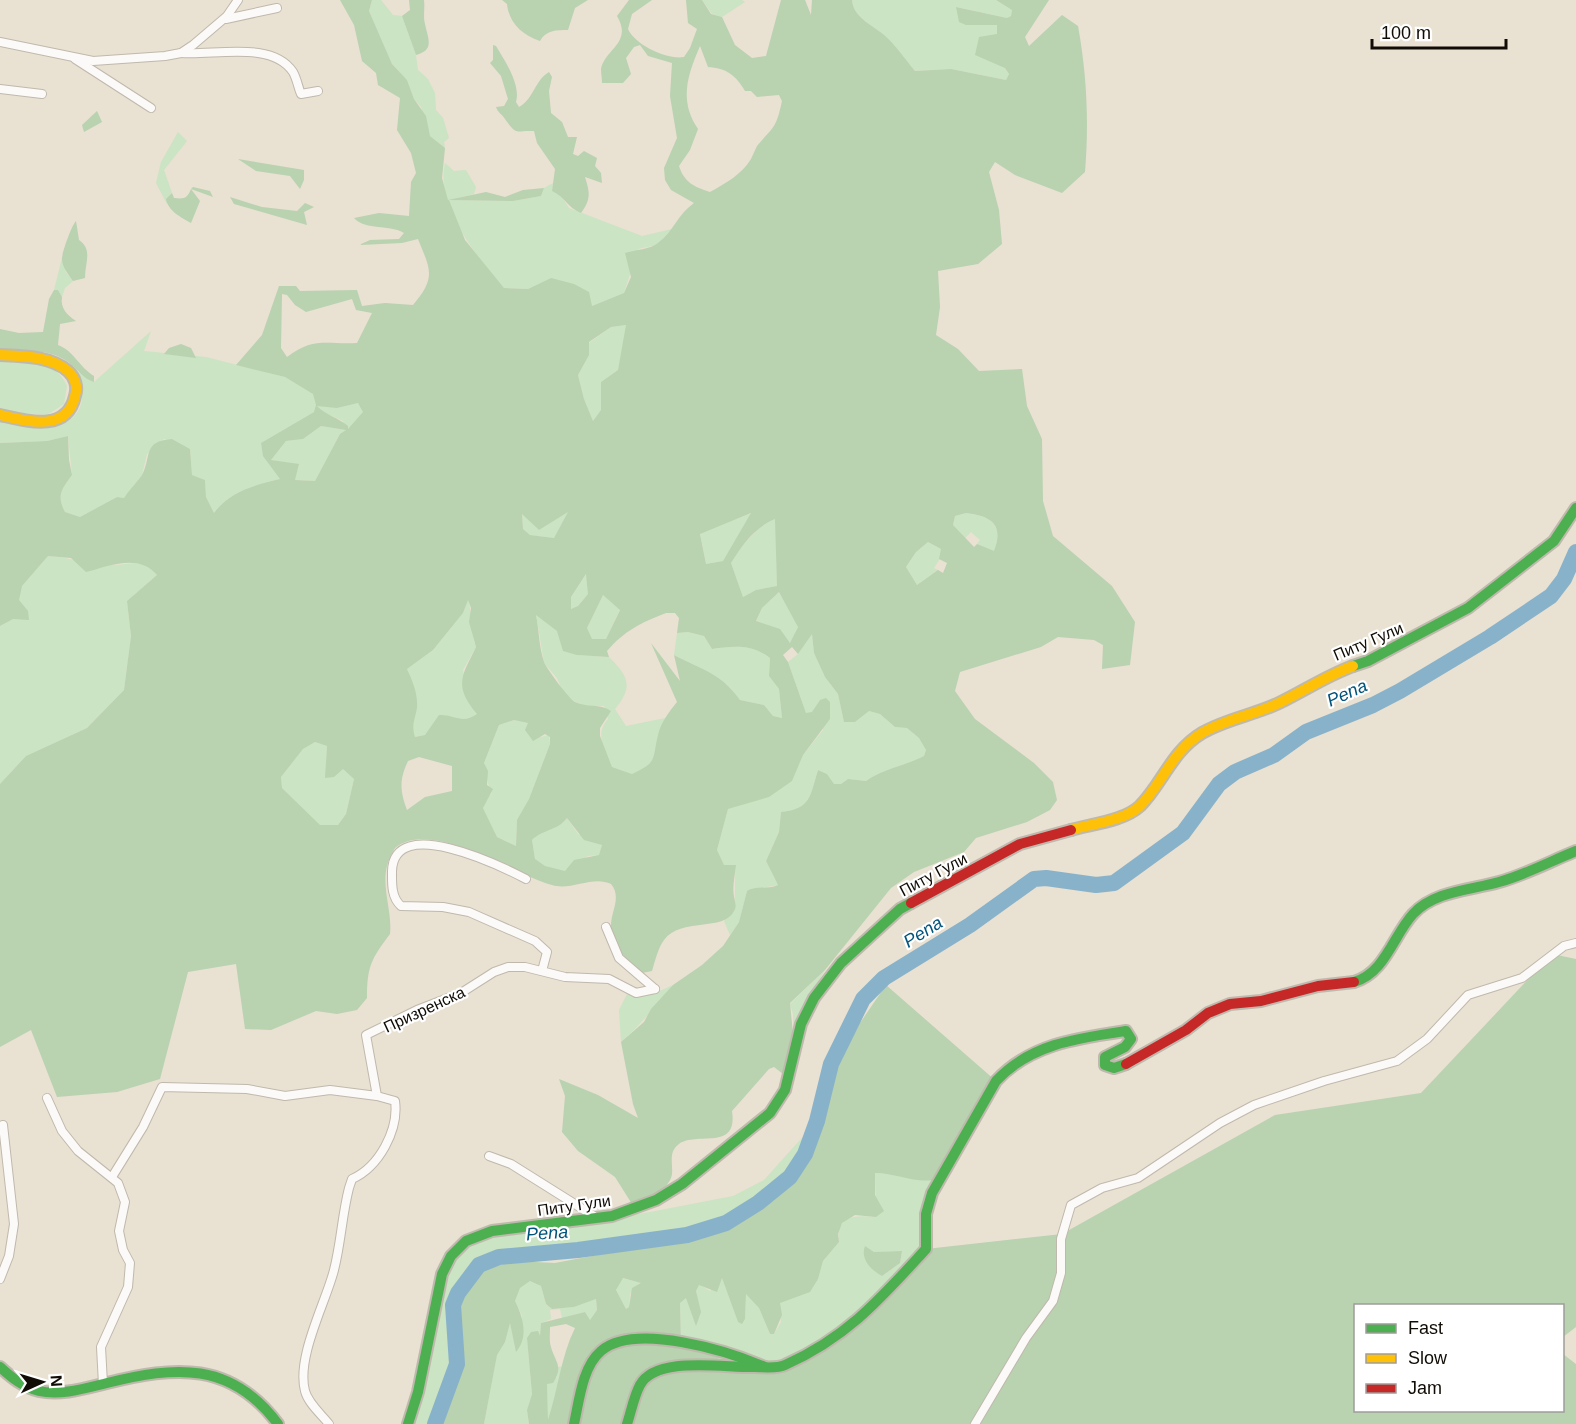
<svg xmlns="http://www.w3.org/2000/svg" width="1576" height="1424" font-family="Arial,sans-serif">
<rect width="100%" height="100%" fill="#e9e1d2"/>
<g fill="#cbe4c3" fill-rule="evenodd">
<polygon points="372,0 381,0 393,15 402,16 416,55 418,70 428,79 435,93 436,110 443,118 449,138 444,142 445,148 430,136 421,107 414,99 407,80 392,64 369,11"/>
<polygon points="702,0 742,0 745,2 722,17 712,14"/>
<path d="M852,0H996L1012,10L1011,16L1007,18L957,7L966,25H997L1005,68L1009,74L1006,80L951,69L915,71C905,59 895,44 883,34C872,25 853,17 852,0Z"/>
<polygon points="178,132 187,141 164,170 172,193 167,199 167,204 156,183 161,162"/>
<path d="M445,163L454,171L466,170L476,187L474,194L451,200L513,201L541,196L544,188L553,183L552,191L560,194L569,208L642,236L672,229L657,245L638,249L624,293L592,306L551,278L528,289L504,288C477,257 435,206 445,163Z"/>
<polygon points="62,258 66,272 73,281 65,288 62,297 58,290 54,290"/>
<polygon points="627,325 618,370 601,382 601,410 593,421 584,399 578,375 589,355 589,343 611,327"/>
<path d="M151,331L144,351L206,357L285,377L337,408L358,403L364,412L353,426L340,434L315,481L294,480L299,465L271,460L286,441L303,439L321,426L347,430L343,421L325,413L314,412L261,443L263,455L280,479C255,485 230,491 214,513L206,497L205,480L192,475L190,449L172,439H164L147,454L142,475L124,498L117,497L80,517L65,512C56,495 62,489 72,475L68,436L47,441L0,443V421C40,429 98,435 78,372L94,382Z"/>
<path d="M0,361C25,362 56,359 67,386L64,404L47,415L0,411Z"/>
<polygon points="569,511 554,538 530,535 523,529 522,513 539,530"/>
<polygon points="752,513 723,561 706,564 700,533"/>
<path d="M966,513C992,516 1004,525 994,552L977,544L980,540L971,532L964,539L953,525L955,516Z"/>
<path d="M776,518L777,586L756,590L743,597L731,563C743,544 755,528 776,518Z"/>
<polygon points="928,542 941,549 941,557 934,568 938,570 917,585 906,567 916,552"/>
<path d="M48,556C69,557 89,565 109,565C129,566 141,556 157,575L127,601L131,636L124,690L87,728L26,756L0,784V626L27,611L18,600L22,586Z"/>
<polygon points="587,573 588,594 578,606 571,609 571,597"/>
<polygon points="779,592 798,626 791,643 756,622 762,608"/>
<polygon points="603,595 620,609 606,639 591,639 587,628"/>
<path d="M468,599C473,616 469,628 476,647L463,670L470,705L478,714C466,722 457,720 444,715L425,735L415,737L411,725L417,709L407,669L433,650L463,613Z"/>
<path d="M536,614L557,631L577,655L609,657C628,676 634,686 615,709L626,726L665,718C660,731 659,758 650,766C646,769 637,772 632,774L612,767C605,749 594,735 608,719L604,706H583L564,695L557,678L544,663Z"/>
<path d="M688,632L704,636L712,649C734,646 753,644 770,658L769,676L779,689L782,718L773,716L764,705L740,700C720,672 702,670 674,655L677,633Z"/>
<path d="M812,633L814,653L825,677L838,694L844,722H855L869,711L880,714L895,727L907,728L919,738L926,750L924,756C906,765 881,770 866,781L848,779L841,784H833L827,774L818,770C810,796 811,809 781,812L779,832L766,861L778,885L747,891L739,922L730,935L724,921C740,907 733,887 736,865L724,866L717,850L728,809L769,796L791,781L803,755L823,730L820,700L812,713H806L788,662L798,654Z"/>
<path d="M514,720L528,723L541,737L549,735L550,744L529,799L517,821L516,846L497,837L483,808L485,800L492,793C486,783 488,774 484,763L499,725Z"/>
<polygon points="315,742 327,746 326,764 343,769 354,779 346,814 338,825 320,826 282,788 281,777 303,749"/>
<path d="M567,818L578,834L602,845L599,855L588,856L565,871L545,867L535,859L532,840C543,828 557,830 567,818Z"/>
<polygon points="825,970 800,1012 793,1034 793,1014 790,1004"/>
<path d="M673,985C657,1005 641,1024 621,1042L619,1010L627,994H653Z"/>
<path d="M817,1121C812,1137 807,1154 798,1167C738,1254 591,1244 499,1257L479,1265L458,1293L451,1315L457,1364L435,1424H408L442,1274L472,1238L650,1212L733,1196L764,1180Z"/>
<path d="M875,1173C900,1173 917,1184 940,1178L932,1193L927,1243L862,1318L792,1362L713,1367L681,1344L680,1303L686,1297L690,1308L700,1312L696,1291L699,1284L710,1291L722,1278L738,1322L745,1319L746,1293L759,1308L770,1334H774L781,1322L779,1303L810,1291L818,1279L823,1261L839,1242C835,1216 855,1215 876,1217ZM865,1246L874,1252L902,1251L900,1263L882,1276Z"/>
<polygon points="622,1278 642,1283 630,1294 629,1307 626,1309 616,1290"/>
<polygon points="530,1281 541,1286 546,1304 552,1309 574,1307 596,1299 597,1310 590,1320 585,1312 562,1318 560,1309 550,1310 551,1319 541,1323 540,1337 531,1332 527,1338 532,1394 527,1410 529,1424 484,1424 497,1354 505,1342 510,1322 516,1351 522,1316 515,1301 520,1288"/>
<polygon points="564,1366 548,1424 547,1384 557,1377 558,1367"/>
</g>
<g fill="#b9d2b0" fill-rule="evenodd">
<path d="M340,0H372L369,11L392,64L407,80L414,99L426,116L430,136L445,148L442,178L448,200L486,192L505,197L523,190L544,188L541,196L513,201L449,200L465,240L504,288L528,289L551,278L574,284L589,292L592,306L624,293L631,277L625,253C635,250 651,249 658,243C673,232 678,214 694,203L671,190L665,180L664,168L677,138L670,96L672,63L648,56L640,45L634,47L626,58L631,74L623,83H602C602,79 601,73 601,69C605,49 633,43 617,16L629,0H652L632,14L628,29C635,45 667,60 684,57L690,48L697,29L688,23L686,0H702L711,14L722,17L735,45L752,58L766,56L781,0H805L811,15L812,0H852C853,17 872,25 883,34C895,44 905,59 915,71L951,69L1006,80L1009,74L1005,68L975,55L979,37L997,34V25H966L959,22L956,7L1007,18L1011,16L1012,10L996,0H1049L1025,37L1029,46L1062,15L1078,26C1087,76 1089,122 1085,172L1062,193L1015,175L995,162L989,172L999,210L1002,244L978,264L938,271L940,307L936,335L958,349L979,371L1022,369L1027,406L1042,439L1043,501L1053,536L1112,586L1135,622L1130,665L1102,669L1103,645L1094,640L1058,637L1041,647L960,672L955,691L975,719L1034,763L1053,782L1057,800L1050,810L1027,822L976,838L964,852L914,872L891,888L825,970L790,1003L793,1034L783,1074L774,1067L769,1069L732,1111C738,1152 698,1131 679,1144C668,1152 673,1163 672,1174C670,1190 645,1200 632,1204L615,1177L578,1151L562,1132L565,1096L559,1079L598,1095L638,1118L633,1104L621,1042L644,1022L651,1009L673,985L702,965L723,946L739,922L747,891C758,885 768,890 778,885L766,861L779,832L781,812C811,809 810,796 818,770L827,774L834,784H841L848,779L866,781C881,770 906,765 924,756L926,750L919,738L907,728L895,727L880,714L869,711L855,722H844L838,694L825,677L814,653L812,634L798,654L792,647L783,655L788,662L806,713L812,712L820,700L826,698L830,702V719L803,755L792,781L769,797L728,809L717,850L724,865H736C735,876 732,886 734,897C735,903 737,906 734,911C724,932 681,917 664,940C658,948 655,961 652,971L642,973C628,961 610,946 611,926C611,911 622,897 611,884C593,875 571,891 552,885C514,875 432,818 395,848C375,878 393,905 390,934C371,959 367,967 367,998L357,1010L337,1014L316,1011L271,1030L245,1029L236,964L188,972L160,1079L117,1092L57,1097L31,1030L0,1047V784L26,756L87,728L124,690L131,636L127,601L157,575C139,553 109,566 86,572L71,558L48,556L22,586L19,600L28,611L29,620L13,619L0,626V443L47,441L68,436L69,460L72,475C62,489 56,495 65,512L80,517L117,497L124,498C129,490 139,480 142,475C152,457 142,441 172,439L190,449L192,475L205,480L206,497L214,513C230,491 255,485 280,479L263,456L261,443L314,412L316,405L313,394L285,377L236,365L262,335L279,286H296L300,291L357,290L362,306L385,303L413,305C437,277 430,269 418,239L402,243L359,245L370,240L399,239L404,233C390,224 366,231 354,218L379,213L409,216L411,182L416,173L411,153L397,130L400,98L378,85L376,73L362,61L354,25ZM700,46L708,67C726,68 736,75 745,91H751L757,97L779,95L782,101C776,129 774,126 757,146C755,150 753,155 751,159C741,175 726,183 710,192C694,187 684,182 679,166L690,150L698,129C679,101 687,76 700,46ZM282,294L287,295L295,305L306,312L352,299L356,310L372,313L357,343C328,345 314,336 287,357L281,348ZM626,325L618,370L601,382V410L593,421L584,399L578,375L589,355V342L611,327ZM358,403L363,412L348,429V426C339,418 327,416 317,406L337,408ZM321,426L346,430L340,434L315,481L295,480L299,464L271,460L286,441L303,439ZM568,512L554,538L530,535L523,529L522,514L539,530ZM751,513L723,561L706,564L700,534ZM966,513C992,516 1004,525 994,551L977,544L974,547L953,525L955,516ZM775,519L777,586L756,590L743,597L731,563C743,544 754,528 775,519ZM928,542L941,549L939,559L947,563L943,573L938,570L917,585L906,567L916,552ZM586,574L588,594L578,606L571,609V597ZM779,592L798,627L790,643L780,629L756,621L762,608ZM603,595L620,610L606,639H592L587,628ZM468,600L471,608L469,622L476,647C462,676 453,685 477,714C462,725 454,714 439,715L425,735L415,737C411,724 415,720 417,708C418,694 413,682 407,669L433,650L463,613ZM666,613H675L679,618L677,633L688,632L704,636L712,649C734,646 752,644 770,658L769,676L779,689L782,718L773,716L764,705L740,700C720,672 702,670 674,655L680,681L651,643L677,702C669,712 661,722 658,735C652,760 658,762 632,774L612,767L600,736V728L611,711C599,703 587,708 575,702C569,699 546,668 544,662C539,648 539,630 536,615L557,631L563,651L577,655L609,657L607,651C624,631 642,622 666,613ZM514,720L528,723L525,730L533,741L545,734L550,737V744L529,799L517,820L516,846L497,837L483,808L493,789L487,785L488,771L484,763L499,725ZM315,742L327,746L325,778L334,777L343,769L354,779L346,814L338,825H320L282,788L281,777L303,749ZM419,757L452,766V791L425,797L407,810C400,791 399,780 408,761ZM567,818L584,840L602,845L599,855L574,860L565,871L545,866L535,859L532,840C543,829 557,831 567,818Z"/>
<path d="M409,0H424C425,8 423,17 425,24C428,39 435,50 416,55L402,16L410,10Z"/>
<path d="M502,0H588L575,8L568,30C556,30 546,30 540,41C522,35 509,23 507,4Z"/>
<path d="M493,45L496,46C505,61 521,85 516,102L519,107C533,100 535,80 549,72L552,77L549,91L551,113L562,122L568,137H577L573,154L578,156L584,151L597,158L595,166L601,173L602,183L585,177C590,193 591,199 581,213C568,208 564,196 552,191L555,169L537,143L534,131C514,130 518,137 505,119C502,114 498,113 496,107L504,106L508,99L501,76L490,63L493,60Z"/>
<polygon points="97,111 102,122 84,132 82,125"/>
<polygon points="238,159 304,170 304,180 300,189 290,176 256,171"/>
<path d="M193,187L210,191L213,197L191,189L200,201L191,223C182,218 168,211 166,199L172,193L174,198C184,199 187,199 191,189Z"/>
<polygon points="230,197 262,207 297,211 305,203 314,207 304,212 307,225 234,204"/>
<path d="M76,221L79,240C93,250 85,262 85,278L73,281C69,275 62,267 62,259C62,252 72,225 76,221Z"/>
<path d="M54,290H58L62,297C60,308 67,315 76,321L60,324L58,345C74,351 79,367 94,376V382C82,378 78,369 68,362C49,348 23,351 0,350V329L19,333L43,332L49,299Z"/>
<polygon points="181,344 191,348 196,358 164,354 169,348"/>
<path d="M1552,954L1576,959V1327L1563,1337L1562,1306H1356V1410H1562L1563,1354L1576,1364V1424H529L527,1410L532,1394L527,1338L531,1332L538,1331L540,1336L541,1323L585,1312L590,1320L597,1310L596,1299L574,1307L552,1309L546,1304L541,1286L530,1281L520,1288L515,1301C523,1317 529,1337 516,1352L510,1323L505,1342L497,1355L484,1424H442L462,1361L458,1314L461,1294L470,1280L480,1271L514,1261L555,1263L714,1233L773,1201L808,1161L822,1124L835,1069L860,1023L886,985L996,1081L940,1178C920,1186 898,1173 875,1173V1195L884,1211L876,1217L855,1215L842,1223L838,1234L839,1242L823,1261L818,1279L810,1292L780,1303L782,1315L774,1334H770L759,1308L746,1294L745,1319L742,1324L738,1322L722,1278L717,1292L699,1285L696,1291L701,1312L696,1326L686,1298L680,1303L681,1344L717,1350L719,1357L714,1367H773L835,1337L926,1249L1062,1234L1275,1115L1421,1093ZM623,1278L641,1283L632,1288L629,1307L626,1309L616,1290ZM566,1324L575,1328C561,1356 558,1390 548,1420L547,1384L553,1383C564,1366 555,1362 551,1347C549,1341 550,1333 550,1327Z"/>
<path d="M865,1246L874,1252L902,1251L900,1263L882,1276C871,1270 860,1259 865,1246Z"/>
</g>
<g fill="none" stroke-linecap="round" stroke-linejoin="round">
<polyline stroke="#88b2ca" stroke-width="16" points="435,1424 457,1364 453,1305 458,1293 479,1265 499,1257 578,1250 687,1235 726,1223 758,1203 790,1177 805,1154 817,1121 831,1064 863,999 884,978 970,925 1034,879 1046,878 1096,885 1114,883 1183,833 1219,784 1235,772 1274,755 1306,732 1373,705 1400,691 1490,637 1551,596 1564,579 1576,552"/>
<g stroke="#bfb9ad" stroke-width="10">
<g id="street">
<polyline points="226,19 277,8"/>
<polyline points="0,42 93,61 165,56 181,53 193,45 227,16 238,0"/>
<path d="M181,53C213,56 272,40 293,72C297,79 298,87 301,94L318,91"/>
<polyline points="75,59 151,108"/>
<polyline points="0,89 42,94"/>
<path d="M526,879C499,865 394,814 392,871C392,883 391,897 401,906L443,907L469,912L535,941L547,952L542,971"/>
<polyline points="606,927 619,958 655,989"/>
<polyline points="47,1098 62,1131 78,1151 118,1183 125,1202 119,1231 123,1250 130,1263 128,1287 101,1347 103,1384"/>
<polyline points="489,1156 511,1164 597,1218"/>
<polyline points="112,1177 143,1127 162,1087 247,1089 285,1096 330,1090 377,1096"/>
<polyline points="0,1279 9,1256 14,1224 3,1125"/>
<path d="M329,1424C321,1414 308,1403 305,1391C296,1357 326,1302 334,1270C341,1243 342,1215 349,1188L352,1179C379,1167 399,1130 395,1101L377,1096L366,1035L417,1010L461,993L494,972L508,967H525L565,977L609,979L636,993L655,989"/>
<polyline points="975,1424 1026,1338 1053,1301 1061,1273 1061,1239 1071,1205 1102,1188 1138,1178 1220,1123 1254,1105 1324,1081 1397,1061 1427,1039 1468,995 1522,978 1564,946 1576,943"/>
</g>
</g>
<g stroke="#bfb9ad" stroke-width="14">
<g id="fast">
<polyline points="1353,666 1368,661 1468,608 1554,541 1576,508"/>
<path d="M1354,982C1385,973 1393,936 1413,914C1434,891 1471,890 1499,882C1525,875 1551,861 1576,851"/>
<path d="M0,1367C12,1378 23,1387 39,1391C61,1396 86,1388 107,1383C175,1366 231,1361 278,1424"/>
<polyline points="408,1424 418,1392 442,1274 451,1256 466,1241 492,1231 612,1216 656,1200 682,1184 770,1113 785,1090 801,1024 814,998 841,963 900,909 911,903"/>
<path d="M574,1424C579,1402 582,1367 601,1351C635,1322 728,1351 765,1367"/>
<path d="M627,1424C631,1412 634,1396 640,1385C656,1355 725,1368 754,1367C763,1367 777,1369 785,1365C848,1337 881,1298 926,1249V1214L932,1193L996,1081C1030,1044 1078,1038 1126,1031L1131,1039L1125,1047L1105,1057V1065L1114,1068L1126,1064"/>
</g>
</g>
<g stroke="#bfb9ad" stroke-width="14">
<g id="slow">
<path d="M0,355C22,356 50,356 68,371C75,377 78,387 75,396C67,433 27,421 0,415"/>
<path d="M1071,830C1091,824 1124,821 1140,806C1162,784 1172,751 1202,733C1226,719 1254,715 1279,703C1304,691 1326,676 1353,666"/>
</g>
</g>
<g stroke="#bfb9ad" stroke-width="14">
<g id="jam">
<polyline points="911,903 1020,844 1071,830"/>
<polyline points="1126,1064 1186,1030 1208,1013 1230,1004 1261,1001 1318,986 1354,982"/>
</g>
</g>
<use href="#street" stroke="#fcfaf8" stroke-width="8"/>
<use href="#fast" stroke="#4caf50" stroke-width="10"/>
<use href="#slow" stroke="#ffc107" stroke-width="10"/>
<use href="#jam" stroke="#c62828" stroke-width="10"/>
</g>
<g text-anchor="middle" stroke-width="4.5" stroke-linejoin="round" paint-order="stroke">
<g font-size="16" fill="#100b04" stroke="#fff">
<text transform="translate(1368 641) rotate(-23)" y="6">Питу Гули</text>
<text transform="translate(933 874) rotate(-28)" y="6">Питу Гули</text>
<text transform="translate(424 1009) rotate(-25)" y="6">Призренска</text>
<text transform="translate(574 1205) rotate(-8)" y="6">Питу Гули</text>
</g>
<g font-size="18" font-style="italic" fill="#00547b" stroke="#fff">
<text transform="translate(1347 693) rotate(-24)" y="6">Pena</text>
<text transform="translate(923 932) rotate(-32)" y="6">Pena</text>
<text transform="translate(547 1233) rotate(-4)" y="6">Pena</text>
</g>
</g>
<rect x="1354" y="1304" width="210" height="108" fill="#ffffff" stroke="#9f9d9b" stroke-width="1.5"/>
<rect x="1366" y="1324" width="30" height="9" fill="#4caf50" stroke="#9f9d9b" stroke-width="1.5"/>
<text x="1408" y="1334" font-size="18" fill="#100b04">Fast</text>
<rect x="1366" y="1354" width="30" height="9" fill="#ffc107" stroke="#9f9d9b" stroke-width="1.5"/>
<text x="1408" y="1364" font-size="18" fill="#100b04">Slow</text>
<rect x="1366" y="1384" width="30" height="9" fill="#c62828" stroke="#9f9d9b" stroke-width="1.5"/>
<text x="1408" y="1394" font-size="18" fill="#100b04">Jam</text>
<g transform="translate(42 1382) rotate(86)" stroke="#ffffff" stroke-width="4.5" paint-order="stroke">
<path d="M0-4.5L10 22L0 15L-10 22Z" fill="#100b04"/>
<text y="-9" font-size="16" font-weight="bold" text-anchor="middle" fill="#100b04">N</text>
</g>
<path d="M1372 39v9h134v-9" fill="none" stroke="#100b04" stroke-width="3"/>
<text x="1381" y="39" font-size="18" fill="#100b04" stroke="#ffffff" stroke-width="4.5" paint-order="stroke">100 m</text>
</svg>
